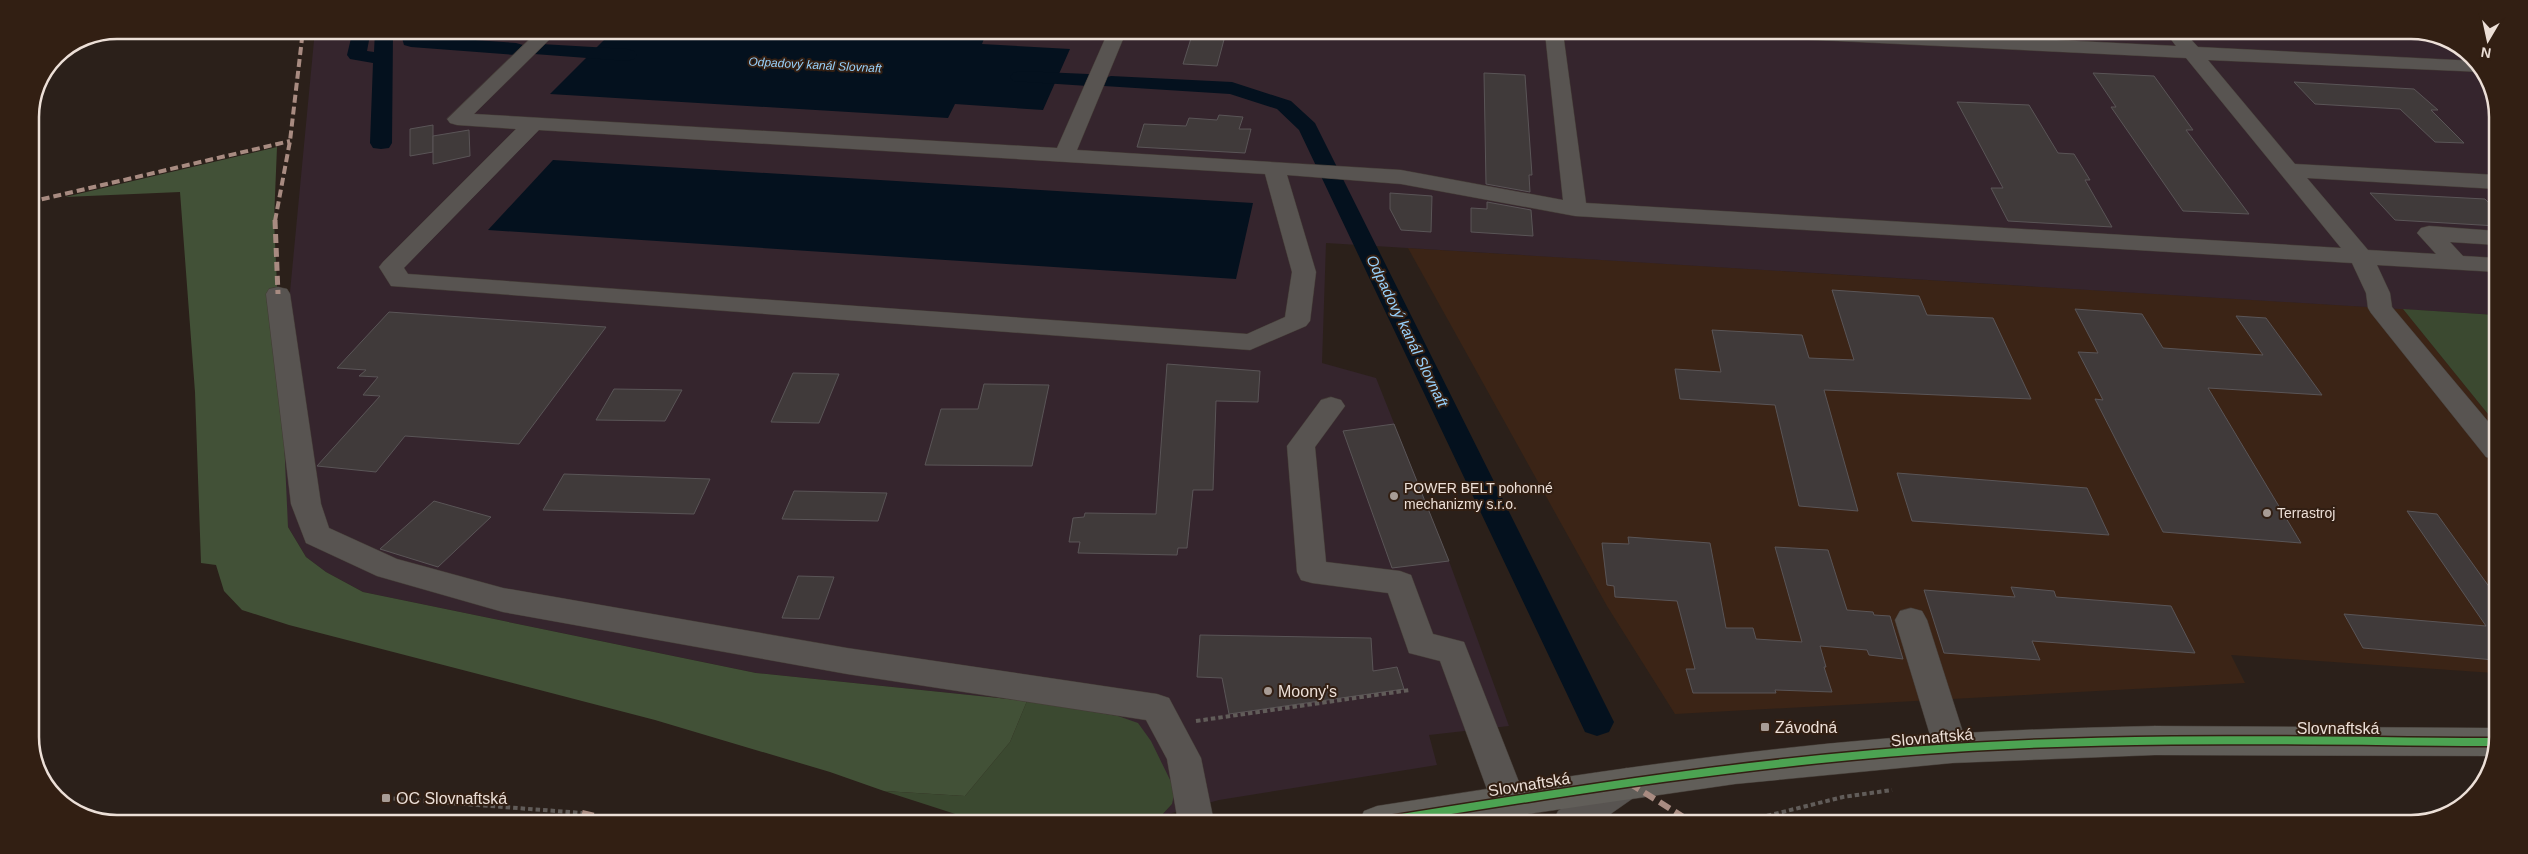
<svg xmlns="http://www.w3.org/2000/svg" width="2528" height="854" font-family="Helvetica,sans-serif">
<rect width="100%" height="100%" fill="#2b201a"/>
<polygon fill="#3b2416" points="1408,248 2403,309 2496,424 2494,673 2231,655 2245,683 1675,714 1607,606"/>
<polygon fill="#35252d" points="315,30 2439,34 2480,64 2498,110 2496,315 1326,243 1322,363 1376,378 1449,561 1509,726 1429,735 1437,765 1219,800 1161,816 1172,804 1027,701 756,673 363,592 326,572 306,557 288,527 262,290 290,292"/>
<g fill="#3b4930">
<polygon points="2403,309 2496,315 2496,424"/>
<polygon points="1027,701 1118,716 1138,723 1151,741 1175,790 1172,804 1161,816 1107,821 977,821 884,791 965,796 1010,742"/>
</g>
<polygon fill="#425137" points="277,147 274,220 288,527 306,557 326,572 363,592 756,673 1027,701 1010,742 965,796 884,791 830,772 655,720 289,625 242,610 224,591 216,565 201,563 195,392 180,192 65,197"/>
<g fill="#04111e">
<polygon points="613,31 898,32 985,36 982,44 1070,49 1043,110 955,104 948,118 550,94"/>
<polygon points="553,160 1253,203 1236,279 488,230"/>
</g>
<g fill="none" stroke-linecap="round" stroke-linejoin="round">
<g fill="#04111e" fill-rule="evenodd">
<polygon points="353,30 371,30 367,51 374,52 375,31 393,31 392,143 389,148 381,149 373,148 370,143 373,63 350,59 347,55"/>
<polygon points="400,31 418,31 419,36 516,43 523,45 526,49 523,53 516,55 411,47 404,45"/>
<polygon points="541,44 627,49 634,51 637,55 634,59 627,61 534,54 531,50 534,46"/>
<polygon points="1020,71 1088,74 1095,76 1098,80 1095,84 1088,86 1013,81 1010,77 1013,73"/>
<polygon points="1111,76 1232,82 1291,101 1315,123 1614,722 1609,732 1597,736 1585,732 1299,130 1277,109 1230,94 1104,86 1101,82 1104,78"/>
</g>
</g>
<g fill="#403a3a" stroke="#5a5557">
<polygon points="1193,32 1226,32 1217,66 1183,64"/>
<polygon points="1484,73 1525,75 1532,175 1529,175 1530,192 1486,184"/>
<polygon points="2093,73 2154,76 2193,130 2186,130 2249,214 2183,211 2111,107 2116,107"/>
<polygon points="2294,82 2414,89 2438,110 2431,110 2464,143 2435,142 2400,109 2315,104"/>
<polygon points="1957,102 2029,105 2058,153 2074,154 2090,180 2085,180 2112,227 2008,221 1991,188 2003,188"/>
<polygon points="1219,115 1243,117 1239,129 1251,129 1245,153 1137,147 1144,124 1186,126 1189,118 1217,120"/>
<polygon points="433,125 433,152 410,156 410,129"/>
<polygon points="469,130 470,156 433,164 433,136"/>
<polygon points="1390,193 1432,196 1431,232 1401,230 1390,209"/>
<polygon points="2370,193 2485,199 2497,211 2497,226 2395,220"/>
<polygon points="1487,202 1531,210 1533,236 1471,232 1471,208 1487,209"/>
<polygon points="1832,290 1919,296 1927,315 1993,318 2031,399 1824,390 1858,511 1799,506 1775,405 1680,399 1675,369 1721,372 1712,330 1802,335 1809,358 1854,360"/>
<polygon points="2075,309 2142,314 2163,348 2263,355 2236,316 2266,318 2322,395 2208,388 2301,543 2163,532 2095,399 2103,400 2078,352 2098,353"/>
<polygon points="389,312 505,320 606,327 519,444 405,436 376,472 317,466 380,396 363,395 378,377 359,376 366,370 337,368"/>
<polygon points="1167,364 1260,371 1258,402 1216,401 1213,490 1193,490 1187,548 1178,548 1177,555 1078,553 1080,542 1069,542 1073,518 1084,517 1085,513 1156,514"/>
<polygon points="793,373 839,374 819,423 771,422"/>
<polygon points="984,384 1049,385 1032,466 925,465 941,409 978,409"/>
<polygon points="614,389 682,390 665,421 596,420"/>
<polygon points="1394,424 1449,561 1392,568 1343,431"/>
<polygon points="1897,473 2087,488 2109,535 1912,521"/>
<polygon points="564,474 710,479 694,514 543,510"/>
<polygon points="794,491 887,493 878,521 782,519"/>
<polygon points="434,501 491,517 438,567 380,549"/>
<polygon points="2407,511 2437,514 2495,595 2494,660 2363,648 2344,614 2486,626"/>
<polygon points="1628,537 1710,543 1726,628 1753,628 1756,639 1802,642 1775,547 1828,550 1847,610 1873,612 1874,615 1890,616 1903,659 1869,655 1867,650 1820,646 1826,667 1824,667 1832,692 1775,690 1776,693 1693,693 1686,669 1695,669 1677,601 1615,597 1614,586 1607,585 1602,543 1629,544"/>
<polygon points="798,576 834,577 819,619 782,618"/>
<polygon points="2011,587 2054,591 2056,597 2171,606 2195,653 2032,641 2040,660 1944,653 1924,590 2015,597"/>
<polygon points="1200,635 1371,638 1373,671 1397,667 1404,689 1229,714 1222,678 1197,677"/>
</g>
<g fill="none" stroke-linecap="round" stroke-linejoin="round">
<g stroke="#443c36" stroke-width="1">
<g id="minor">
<path d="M538,31H558L474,114L1057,148L1108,32H1126L1077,150L1401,170L1563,200L1545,33H1563L1586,203L2341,248L2186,58L1797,39L1790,37L1788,33H1919L2176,46L2167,34H2186L2198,47L2476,61L2480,64L2483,72L2208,60L2295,164L2497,175V189L2307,178L2368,250L2436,254L2417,233L2421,228L2429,226L2497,231V245L2450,242L2463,256L2497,258V272L2377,265L2390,293L2392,307L2496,431V459L2486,457L2371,313L2368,308L2366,293L2352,263L1575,216L1401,184L1287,175L1316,272L1310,321L1306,326L1250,350L391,286L379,267L383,262L516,129L457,125L450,123L447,119ZM539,130L1265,174L1292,272L1285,317L1247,334L408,274L404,268Z"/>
<polygon points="278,287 287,289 290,294 321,504 329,528 397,559 503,588 847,648 1157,694 1169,698 1201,758 1214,822 1178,822 1167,759 1146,720 847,674 503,612 377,576 306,543 291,504 266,294 269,289"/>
<polygon points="1331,397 1341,400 1345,406 1315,447 1326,562 1400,571 1411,575 1433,634 1464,642 1526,800 1521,811 1508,815 1495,811 1440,661 1409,653 1388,593 1312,583 1301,580 1297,572 1287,446 1321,400"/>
<polygon points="1911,608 1922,611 1927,620 1968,748 1963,758 1951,763 1939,758 1934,748 1895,620 1900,611"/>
<polygon points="1627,768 1639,772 1645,783 1639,794 1599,822 1553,822 1558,811 1615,772"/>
</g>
</g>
<g stroke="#443c36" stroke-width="1">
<path id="major" d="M2155,726L2494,728V756L2155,755L1952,763L1735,784L1473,822H1359L1364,811L1377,806C1544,780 1711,753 1880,739C1972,731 2063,728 2155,726Z"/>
</g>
<g stroke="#615c59" stroke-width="4" stroke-dasharray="4.5 3" stroke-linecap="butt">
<polyline points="1196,721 1410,690"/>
<polyline points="386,798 582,813"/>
<polyline points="1738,823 1843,797 1892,790"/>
</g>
<use href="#minor" fill="#585451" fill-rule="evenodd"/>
<use href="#major" fill="#615e59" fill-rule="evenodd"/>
<g stroke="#a88b81" stroke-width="4" stroke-dasharray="8 4" stroke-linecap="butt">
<polyline points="30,202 290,141"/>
<polyline points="275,221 290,141 303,30"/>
</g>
<polyline stroke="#a88b81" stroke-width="5" stroke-dasharray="9 5" stroke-linecap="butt" points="275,220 278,294"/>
<g stroke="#a88b81" stroke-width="6" stroke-dasharray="12 6" stroke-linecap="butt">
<polyline points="1629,783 1693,823"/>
<polyline points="582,813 617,821"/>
<polyline points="1162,822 1195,817"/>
</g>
<g stroke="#321f13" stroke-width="11">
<path id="cycleway" d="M1377,822C1568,791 1760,760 1953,748C2133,736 2314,741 2494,742"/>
</g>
<use href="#cycleway" stroke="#4ca352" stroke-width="8"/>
</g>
<g fill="#a89c95" stroke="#321f13" stroke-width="2">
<circle cx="1394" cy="496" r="5"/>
<circle cx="2267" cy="513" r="5"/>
<circle cx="1268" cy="691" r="5"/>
<rect x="1760" y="722" width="10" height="10" rx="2.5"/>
<rect x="381" y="793" width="10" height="10" rx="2.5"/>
</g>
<g text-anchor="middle" stroke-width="4" stroke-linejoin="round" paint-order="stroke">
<g font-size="12" font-style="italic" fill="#98d1fb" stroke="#321f13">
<text transform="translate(815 65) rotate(3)" y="4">Odpadový kanál Slovnaft</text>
</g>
<g font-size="14" fill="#ecdfd7" stroke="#321f13" text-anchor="start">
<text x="1404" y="493">POWER BELT pohonné<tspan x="1404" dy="16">mechanizmy s.r.o.</tspan></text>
<text x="2277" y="518">Terrastroj</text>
</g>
<g font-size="15" font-style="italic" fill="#98d1fb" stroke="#321f13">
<text transform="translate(1407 331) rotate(64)" y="5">Odpadový kanál Slovnaft</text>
</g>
<g font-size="16" fill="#ecdfd7" stroke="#321f13" text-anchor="start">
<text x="1278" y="697">Moony's</text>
<text x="1775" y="733">Závodná</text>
<text x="396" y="804">OC Slovnaftská</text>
</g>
<g font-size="16" fill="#ecdfd7" stroke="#321f13">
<text x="2338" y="734">Slovnaftská</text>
<text transform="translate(1932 737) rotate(-5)" y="6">Slovnaftská</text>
<text transform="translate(1529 784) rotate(-9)" y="6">Slovnaftská</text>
</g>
</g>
<path d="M0 0H2528V854H0ZM117 39H2411A78 78 0 0 1 2489 117V737A78 78 0 0 1 2411 815H117A78 78 0 0 1 39 737V117A78 78 0 0 1 117 39Z" fill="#321f13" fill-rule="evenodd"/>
<path fill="none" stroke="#ecdfd7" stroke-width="2.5" d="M117 39H2411A78 78 0 0 1 2489 117V737A78 78 0 0 1 2411 815H117A78 78 0 0 1 39 737V117A78 78 0 0 1 117 39Z"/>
<g transform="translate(2488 40) rotate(189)" stroke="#321f13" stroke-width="4" paint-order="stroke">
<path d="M0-4L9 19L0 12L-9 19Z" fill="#ecdfd7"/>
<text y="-8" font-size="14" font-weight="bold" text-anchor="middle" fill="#ecdfd7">N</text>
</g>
</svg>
